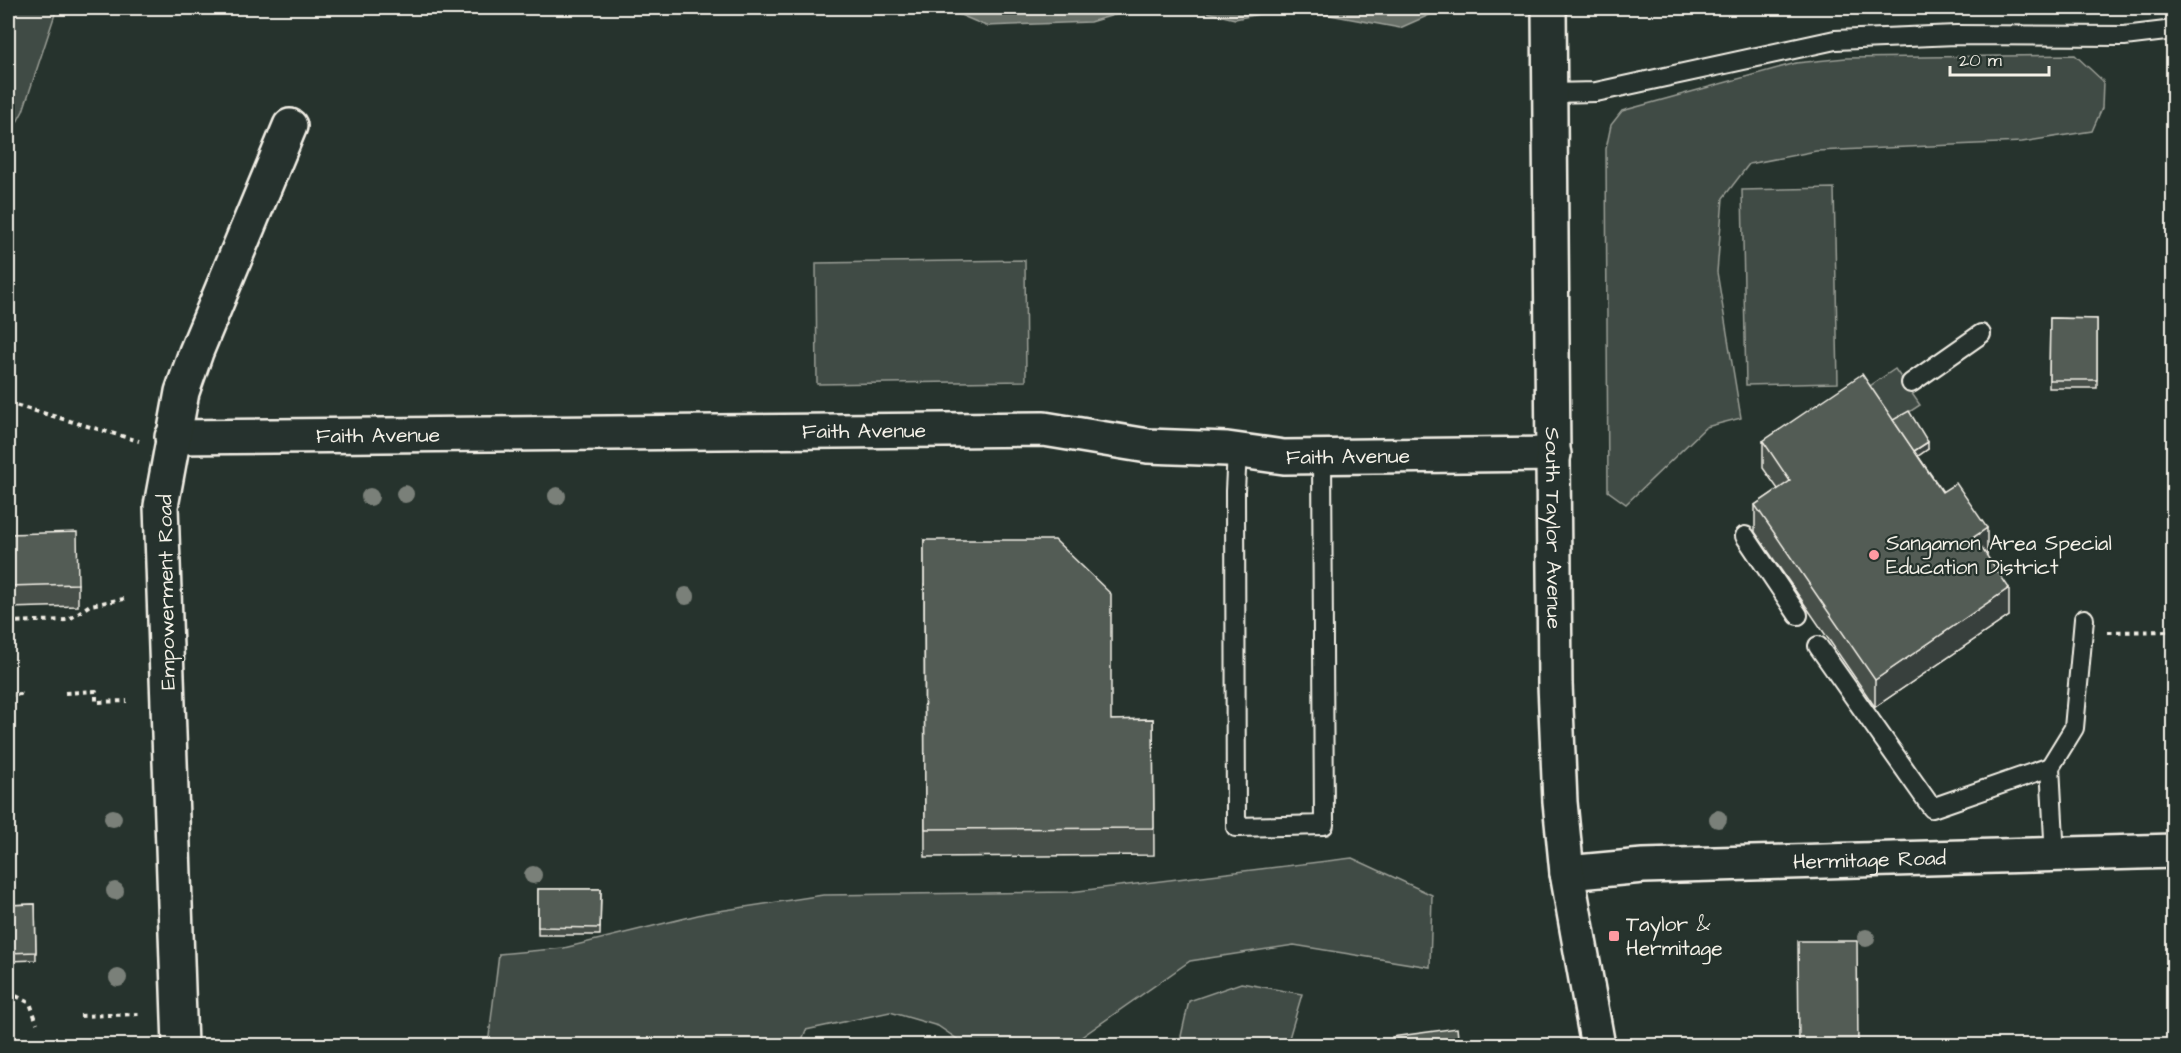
<svg xmlns="http://www.w3.org/2000/svg" width="2181" height="1053" font-family="'Architects Daughter',sans-serif">
<rect width="100%" height="100%" fill="#26332d"/>
<filter id="ink" filterUnits="userSpaceOnUse"><feTurbulence type="fractalNoise" baseFrequency=".0167" numOctaves="2"/><feDisplacementMap in="SourceGraphic" scale="12" xChannelSelector="R" yChannelSelector="G"/><feConvolveMatrix kernelMatrix="1 2 1 2 8 2 1 2 1" color-interpolation-filters="sRGB"/></filter>
<g filter="url(#ink)">
<g fill="#414b45" stroke="#9a9e96" stroke-width="1.5">
<polygon points="8,8 57,8 23,111 8,139"/>
<polygon points="2075,55 2103,81 2102,108 2092,131 2022,142 1816,151 1749,164 1723,198 1717,272 1741,418 1706,427 1626,504 1608,491 1606,149 1611,125 1622,111 1796,63 1846,58"/>
<polygon points="1834,188 1838,383 1746,385 1742,190"/>
<polygon points="1025,260 1026,381 817,384 816,263"/>
<polygon points="1895,369 1920,405 1891,424 1867,388"/>
<polygon points="1352,858 1432,895 1430,967 1294,945 1190,961 1070,1045 966,1045 938,1026 890,1012 806,1030 800,1045 488,1045 499,954 564,948 706,913 823,895 1070,892"/>
<polygon points="1241,983 1302,994 1287,1045 1179,1045 1189,1001"/>
</g>
<g fill="#676f68" stroke="#9fa39b" stroke-width="1.5">
<polygon points="944,8 1138,8 1090,22 986,26"/>
<polygon points="1189,8 1288,8 1235,19"/>
<polygon points="1292,8 1445,8 1400,28"/>
</g>
<g fill="none" stroke-linecap="round" stroke-linejoin="round">
<g stroke="#f4f1e8" stroke-width="22">
<g id="lane">
<polyline points="1550,93 1596,92 1835,40 1956,35 2124,36 2174,30"/>
<polyline points="1911,383 1981,334"/>
<polyline points="1237,450 1235,491 1236,827 1324,825 1322,456"/>
<polyline points="1745,536 1798,615"/>
<polyline points="1818,646 1932,808 2050,767"/>
<polyline points="2055,856 2050,767 2074,728 2084,619"/>
</g>
</g>
<g stroke="#f4f1e8" stroke-width="38">
<g id="street">
<path id="s1" d="M172,437L1044,429L1148,446L1227,449L1284,457L1554,454"/>
<path id="s2" d="M1567,873L1643,866L2174,851"/>
<polyline points="180,1046 161,506 182,392 196,352 290,126"/>
</g>
</g>
<g stroke="#f4f1e8" stroke-width="38">
<g id="secondary">
<path id="s3" d="M1549,8L1555,684L1560,802L1567,873L1598,1046"/>
</g>
</g>
<g stroke="#f4f1e8" stroke-width="4" stroke-dasharray="4.5 4.5" stroke-linecap="butt">
<polyline points="8,403 139,441"/>
<polyline points="8,622 68,620 90,605 124,599"/>
<polyline points="2108,632 2174,631"/>
<polyline points="65,693 96,691 96,702 127,701"/>
<polyline points="8,695 22,694"/>
<polyline points="8,992 30,1003 37,1023"/>
<polyline points="80,1016 139,1014"/>
</g>
<use href="#lane" stroke="#26332d" stroke-width="18"/>
<use href="#street" stroke="#26332d" stroke-width="33"/>
<use href="#secondary" stroke="#26332d" stroke-width="33"/>
</g>
<g fill="#7a8079">
<circle cx="405" cy="494" r="9"/>
<circle cx="557" cy="496" r="9"/>
<circle cx="370" cy="497" r="9"/>
<circle cx="686" cy="596" r="9"/>
<circle cx="113" cy="818" r="9"/>
<circle cx="1718" cy="819" r="9"/>
<circle cx="533" cy="875" r="9"/>
<circle cx="115" cy="891" r="9"/>
<circle cx="1866" cy="938" r="9"/>
<circle cx="118" cy="978" r="9"/>
</g>
<g fill="#474f49" stroke="#f4f1e8" stroke-width="1.5">
<polygon points="2050,318 2097,319 2097,388 2049,388"/>
<polygon points="1893,420 1928,449 1918,456 1987,555 1986,556 2009,616 1875,707 1755,532 1755,505 1778,489 1763,468 1763,441"/>
<polygon points="8,534 78,584 78,606 8,608"/>
<polygon points="924,540 1111,720 1153,719 1154,855 925,857"/>
<polygon points="538,889 601,889 600,935 538,935"/>
<polygon points="35,904 36,960 8,961 8,905"/>
</g>
<g fill="#39403c" stroke="#f4f1e8" stroke-width="1.5">
<polygon points="1928,442 1928,449 1905,465 1905,457"/>
<polygon points="1987,528 1987,555 1974,565 1974,537"/>
<polygon points="2009,588 2009,616 1875,707 1875,680"/>
</g>
<g fill="#525c55" stroke="#f4f1e8" stroke-width="1.5">
<polygon points="2050,318 2097,319 2097,380 2049,380"/>
<polygon points="1862,374 1942,492 1956,483 1987,528 1974,537 2009,588 1875,680 1755,505 1790,481 1763,441"/>
<polygon points="1909,411 1928,442 1914,451 1893,420"/>
<polygon points="77,532 78,584 8,586 8,534"/>
<polygon points="924,540 1055,540 1111,594 1111,720 1153,719 1154,828 925,829"/>
<polygon points="538,889 601,889 600,928 538,927"/>
<polygon points="35,904 36,952 8,953 8,905"/>
<polygon points="1798,941 1857,941 1858,1046 1799,1046"/>
<polygon points="1457,1028 1459,1046 1393,1046 1392,1037"/>
</g>
</g>
<g fill="#ff9aa2" stroke="#26332d" stroke-width="2">
<circle cx="1874" cy="555" r="6"/>
<rect x="1608" y="930" width="12" height="12" rx="3"/>
</g>
<g text-anchor="middle" stroke-width="4.5" stroke-linejoin="round" paint-order="stroke">
<g font-size="21" fill="#f4f1e8" stroke="#26332d">
<text dy="7" stroke="none"><textPath href="#s1" startOffset="692">Faith Avenue</textPath></text>
<text dy="7" stroke="none"><textPath href="#s1" startOffset="206">Faith Avenue</textPath></text>
<text dy="7" stroke="none"><textPath href="#s1" startOffset="1178">Faith Avenue</textPath></text>
<text dy="7" stroke="none"><textPath href="#s3" startOffset="520">South Taylor Avenue</textPath></text>
<text transform="translate(166 592) rotate(-91)" y="7">Empowerment Road</text>
<text dy="7" stroke="none"><textPath href="#s2" startOffset="303">Hermitage Road</textPath></text>
</g>
<g font-size="21" fill="#f4f1e8" stroke="#26332d" text-anchor="start">
<text x="1886" y="550">Sangamon Area Special<tspan x="1886" dy="24">Education District</tspan></text>
<text x="1626" y="931">Taylor &amp;<tspan x="1626" dy="24">Hermitage</tspan></text>
</g>
</g>
<rect width="2181" height="1053" fill="none" stroke="#26332d" stroke-width="30"/>
<rect x="15" y="15" width="2151" height="1023" fill="none" stroke="#f4f1e8" stroke-width="2" filter="url(#ink)"/>
<path d="M1950 66v9h99v-9" fill="none" stroke="#f4f1e8" stroke-width="3"/>
<text x="1959" y="66" font-size="18" fill="#f4f1e8" stroke="#26332d" stroke-width="4.5" paint-order="stroke">20 m</text>
</svg>
